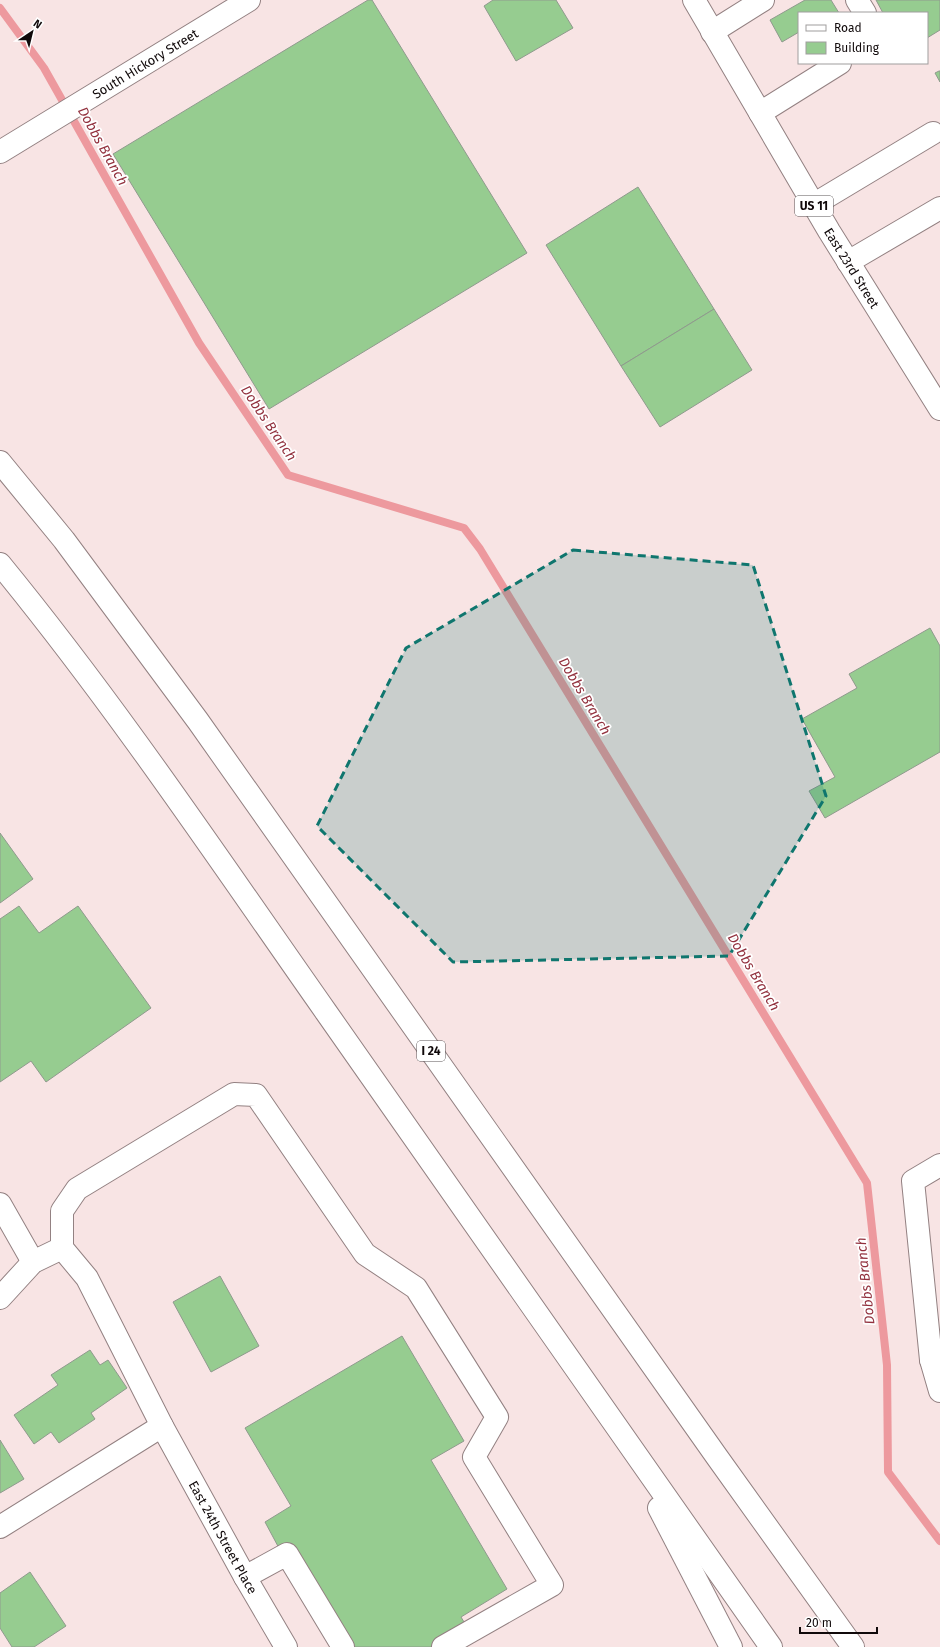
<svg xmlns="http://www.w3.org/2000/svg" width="940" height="1647" font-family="'Fira Sans',sans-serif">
<rect width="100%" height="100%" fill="#f8e4e4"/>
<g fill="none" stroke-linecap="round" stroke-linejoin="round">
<polyline stroke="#ed999e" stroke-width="8" points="0,8 44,68 199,343 288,475 464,528 480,549 867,1183 887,1365 888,1472 940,1541"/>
</g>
<g fill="#96cc90" stroke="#8f9a8d">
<polygon points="368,0 372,0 527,253 269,409 113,154"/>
<polygon points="493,0 556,0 573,28 516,61 484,6"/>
<polygon points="805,0 831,0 839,13 799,13 799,32 782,42 770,20"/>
<polygon points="876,0 940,0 940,30 927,38 927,13 883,13"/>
<polygon points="939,71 940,71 940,82 935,73"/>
<polygon points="638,187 714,309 621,366 546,245"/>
<polygon points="714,309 752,370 660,427 621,366"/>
<polygon points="930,628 940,646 940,752 825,818 809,791 835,777 802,719 857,688 849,674"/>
<polygon points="0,833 33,879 0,903"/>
<polygon points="19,906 39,933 78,906 151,1008 46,1082 31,1061 0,1082 0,919"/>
<polygon points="220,1276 259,1346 211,1372 173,1302"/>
<polygon points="402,1336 464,1441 431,1460 507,1589 461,1617 467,1627 434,1647 352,1647 291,1544 280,1550 265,1522 291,1506 245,1428"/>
<polygon points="90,1350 100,1365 108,1360 127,1388 91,1413 95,1419 59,1443 51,1432 34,1444 14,1415 58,1385 51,1375"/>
<polygon points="0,1440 24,1479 0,1493"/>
<polygon points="30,1572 66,1626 34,1647 12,1647 0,1628 0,1593"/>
</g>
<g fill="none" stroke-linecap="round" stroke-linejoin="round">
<g stroke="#938182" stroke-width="24">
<g id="minor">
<polyline points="857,0 865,13"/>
<polyline points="712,32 763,0"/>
<polyline points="760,113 840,63"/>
<path id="s1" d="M0,152L249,0"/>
<polyline points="813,205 933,133"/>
<polyline points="848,262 940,208"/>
<polyline points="0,1204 33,1262"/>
<polyline points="62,1248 62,1211 77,1189 234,1094 256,1095 365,1254 416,1288 497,1417 474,1457 552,1585 443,1647"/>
<path id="s2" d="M0,1298L33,1262L62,1248L87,1278L162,1426L245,1577L286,1647"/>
<polyline points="940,1354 931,1360 940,1391"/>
<polyline points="931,1360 913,1181 940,1165"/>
<polyline points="0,1527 162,1426"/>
<polyline points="245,1577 287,1554 343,1647"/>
</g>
</g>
<g stroke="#938182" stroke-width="24">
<g id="major">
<path id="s3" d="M694,0L829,231L940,409"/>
</g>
</g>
<g stroke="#938182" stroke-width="24">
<g id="highway">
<polyline points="0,462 64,540 198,721 717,1457 853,1647"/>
<path d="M0,564C117,707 220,861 326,1012C473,1224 621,1436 771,1647"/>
<polyline points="659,1508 731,1647"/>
</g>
</g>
<use href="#minor" stroke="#fff" stroke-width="22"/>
<use href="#major" stroke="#fff" stroke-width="22"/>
<use href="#highway" stroke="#fff" stroke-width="22"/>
</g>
<path fill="#0f766e" fill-opacity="0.2" stroke="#0f766e" stroke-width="3" stroke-dasharray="8 5" stroke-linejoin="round" d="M573,550L753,565L826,796L729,956L453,962L317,826L406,648Z"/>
<g text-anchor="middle" stroke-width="3.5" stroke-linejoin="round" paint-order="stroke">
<g fill="#fff" stroke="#585354" stroke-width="1">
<rect x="795" y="196" width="38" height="20" rx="3"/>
<rect x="417" y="1041" width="28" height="20" rx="3"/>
</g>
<g font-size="12" font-weight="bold" fill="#10090a">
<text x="814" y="210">US 11</text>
<text x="431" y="1055">I 24</text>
</g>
<g font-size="13" fill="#10090a" stroke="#fff">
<text dy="5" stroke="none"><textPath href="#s1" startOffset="170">South Hickory Street</textPath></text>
<text dy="5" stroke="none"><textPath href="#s3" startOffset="311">East 23rd Street</textPath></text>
<text dy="5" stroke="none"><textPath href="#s2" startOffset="413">East 24th Street Place</textPath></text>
</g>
<g font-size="14" font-style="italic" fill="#92313e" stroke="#fff">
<text transform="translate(103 146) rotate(61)" y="5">Dobbs Branch</text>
<text transform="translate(269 423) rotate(56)" y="5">Dobbs Branch</text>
<text transform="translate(585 696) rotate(59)" y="5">Dobbs Branch</text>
<text transform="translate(754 972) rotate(59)" y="5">Dobbs Branch</text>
<text transform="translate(865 1281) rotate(-96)" y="5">Dobbs Branch</text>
</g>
</g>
<rect x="798" y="12" width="130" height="52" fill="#ffffff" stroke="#9f9d9d"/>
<rect x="806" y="25" width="20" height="6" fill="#ffffff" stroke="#9f9d9d"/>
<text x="834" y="32" font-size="12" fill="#10090a">Road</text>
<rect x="806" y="42" width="20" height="12" fill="#96cc90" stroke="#9f9d9d"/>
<text x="834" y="52" font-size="12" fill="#10090a">Building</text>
<g transform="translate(32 32) rotate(35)" stroke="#ffffff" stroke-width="3" paint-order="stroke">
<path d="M0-3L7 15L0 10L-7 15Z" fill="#10090a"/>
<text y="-6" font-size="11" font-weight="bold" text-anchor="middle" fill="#10090a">N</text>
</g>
<path d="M800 1627v6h77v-6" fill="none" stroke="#10090a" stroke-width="2"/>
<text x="806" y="1627" font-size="12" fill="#10090a" stroke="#ffffff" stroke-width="3" paint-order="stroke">20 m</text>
</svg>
